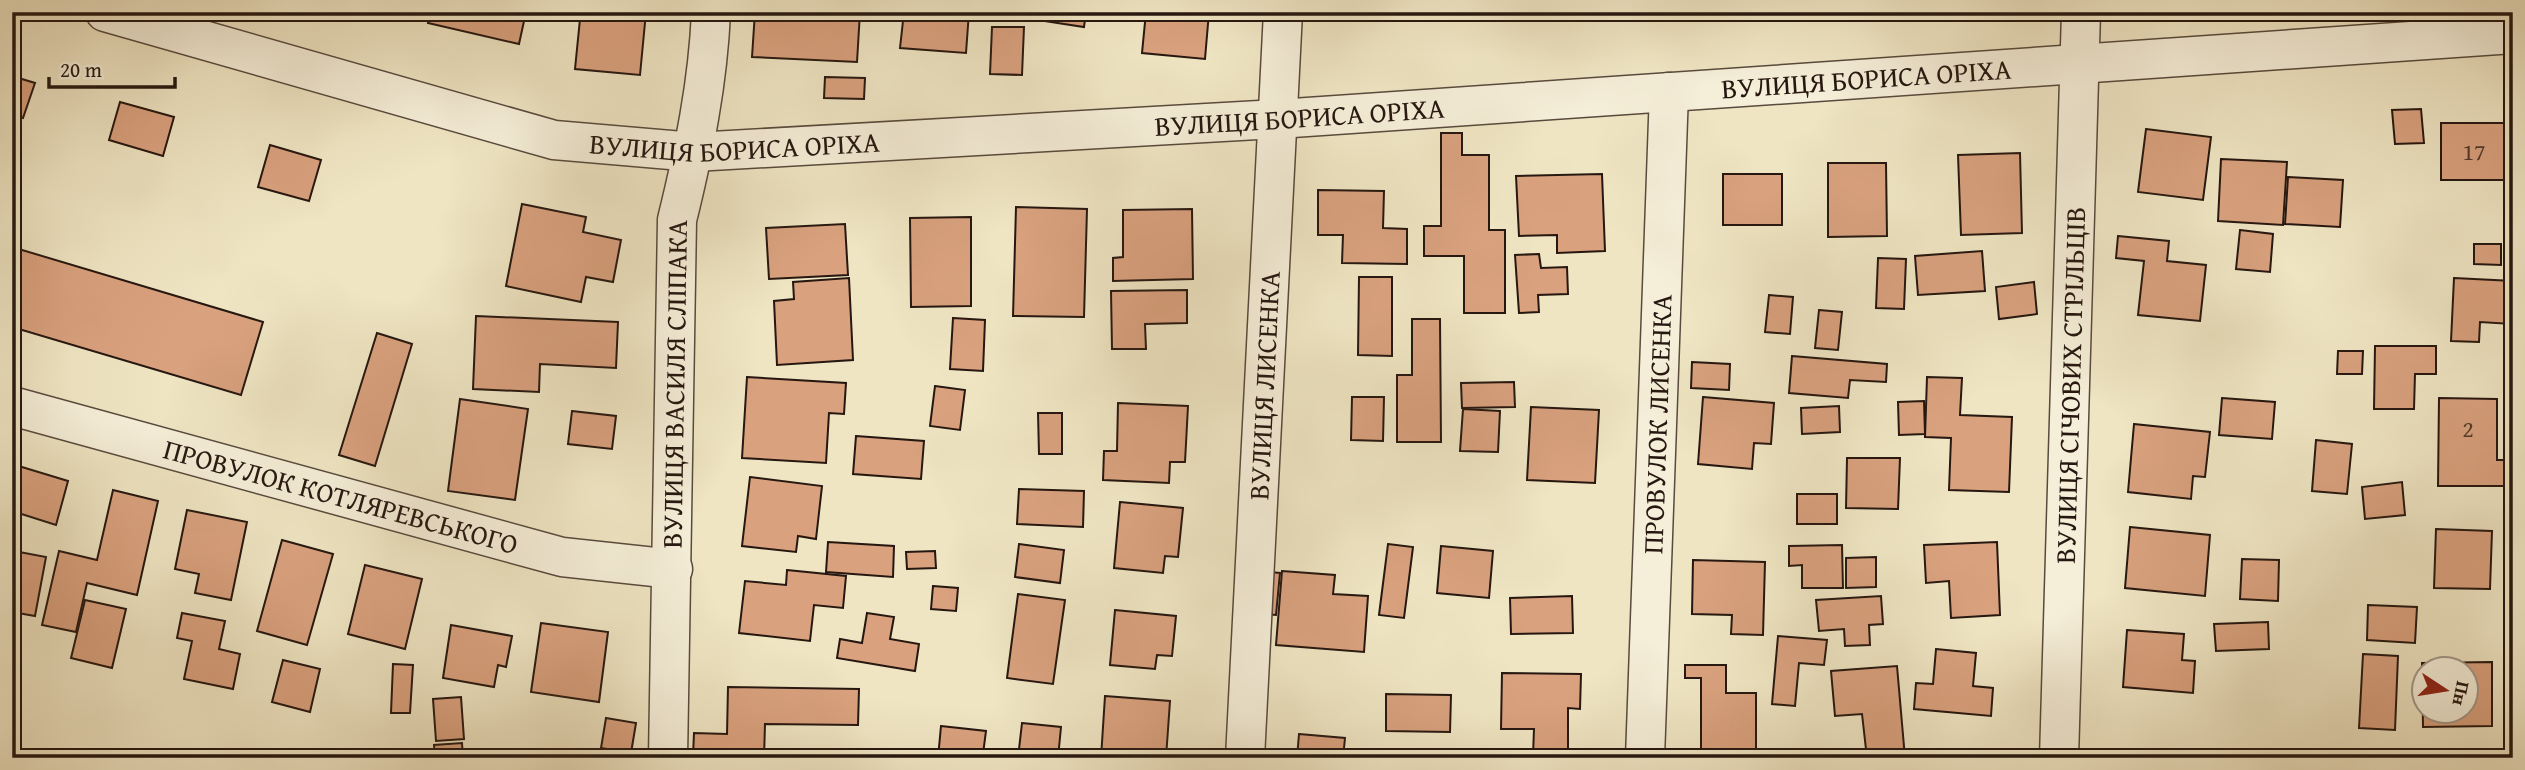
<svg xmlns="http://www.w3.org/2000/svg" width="2525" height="770" font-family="'Gentium Book Plus',serif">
<rect width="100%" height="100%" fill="#efe5c3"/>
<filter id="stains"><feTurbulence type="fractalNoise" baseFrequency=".00286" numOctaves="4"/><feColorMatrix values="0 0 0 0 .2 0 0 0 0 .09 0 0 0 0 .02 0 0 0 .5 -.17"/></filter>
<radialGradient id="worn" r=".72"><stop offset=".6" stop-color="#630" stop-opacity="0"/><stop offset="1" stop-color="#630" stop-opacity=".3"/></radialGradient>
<g fill="#d9a17e" stroke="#261710" stroke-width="2" fill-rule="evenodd">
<polygon points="431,12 526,12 519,44 428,23"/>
<polygon points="600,12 646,12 640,75 575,69 580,19 599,21"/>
<polygon points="755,12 860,12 857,62 752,57"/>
<polygon points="904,12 969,12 966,53 900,48"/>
<polygon points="1032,12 1086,12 1084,27 1031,19"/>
<polygon points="1146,12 1209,12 1205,59 1142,53"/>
<polygon points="992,27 1024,27 1022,75 990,74"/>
<polygon points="12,76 35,83 23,118 12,114"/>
<polygon points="825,77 865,78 864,99 824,98"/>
<polygon points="120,102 174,117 163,156 109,140"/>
<polygon points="2421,109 2424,143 2395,144 2392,110"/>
<rect x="2441" y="123" width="65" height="57"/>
<polygon points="2146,129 2211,137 2203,200 2138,192"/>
<polygon points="1441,133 1462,133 1462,155 1489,155 1489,230 1505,230 1505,313 1464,313 1464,256 1424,256 1424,226 1441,226"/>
<polygon points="270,145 321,160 309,201 258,187"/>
<polygon points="2020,153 2022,233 1961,235 1958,155"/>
<polygon points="2221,159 2287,162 2283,225 2218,221"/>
<polygon points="1828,163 1886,163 1887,236 1828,237"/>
<polygon points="1602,174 1605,251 1557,253 1557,235 1519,236 1516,176"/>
<rect x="1723" y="174" width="59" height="51"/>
<polygon points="2288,177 2343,180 2340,227 2285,224"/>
<polygon points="1318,190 1384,191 1383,228 1407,229 1407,264 1342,263 1343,235 1318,235"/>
<polygon points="522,204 586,217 583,232 621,240 613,282 586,277 581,302 506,286"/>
<polygon points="1016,207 1087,209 1084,317 1013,316"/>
<polygon points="1192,209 1193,279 1113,281 1113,258 1123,257 1123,210"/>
<polygon points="971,217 971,306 911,307 910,218"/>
<polygon points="845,224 848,275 769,279 766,228"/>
<polygon points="2240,230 2273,234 2270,272 2236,269"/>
<polygon points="2118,236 2169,241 2167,261 2206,265 2200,321 2138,315 2144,261 2116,258"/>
<polygon points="2474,244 2501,244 2501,265 2474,264"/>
<polygon points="12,247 263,322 241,395 12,327"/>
<polygon points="1982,251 1985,291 1918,295 1915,256"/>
<polygon points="1539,254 1541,268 1567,267 1568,294 1538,295 1539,312 1519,313 1515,255"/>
<polygon points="1878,258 1906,259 1904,309 1876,308"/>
<polygon points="1359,277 1392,277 1392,356 1358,355"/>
<polygon points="849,278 853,360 777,365 774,301 794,299 793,282"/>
<polygon points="2454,278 2513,281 2512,324 2480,322 2479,342 2451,341"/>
<polygon points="2034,282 2037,314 1999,319 1996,287"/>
<polygon points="1187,290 1187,323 1145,324 1146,349 1112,349 1111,291"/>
<polygon points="1769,295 1793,297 1790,334 1765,332"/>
<polygon points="1819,310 1842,312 1838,350 1815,348"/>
<polygon points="476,316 618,322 616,368 540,364 539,392 473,389"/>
<polygon points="953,318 985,320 983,371 950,369"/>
<polygon points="1412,319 1440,319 1441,442 1397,442 1397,375 1412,375"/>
<polygon points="377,333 412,344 375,466 339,455"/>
<polygon points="2375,346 2436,346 2436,374 2415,374 2414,409 2374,409"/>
<polygon points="2338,351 2363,351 2362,374 2337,374"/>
<polygon points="1792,356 1887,364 1886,382 1850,380 1848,398 1789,393"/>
<polygon points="1692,362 1730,364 1729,390 1691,388"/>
<polygon points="747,377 846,383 844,414 829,413 826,463 742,458"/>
<polygon points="1927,377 1962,378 1960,415 2012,417 2009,492 1949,490 1951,438 1925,437"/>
<polygon points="1514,382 1515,407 1462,408 1461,383"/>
<polygon points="935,386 965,390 960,430 930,426"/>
<polygon points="1352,397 1384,397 1383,441 1351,440"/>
<polygon points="1703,397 1774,403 1771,444 1754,443 1752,469 1698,464"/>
<polygon points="2222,398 2275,402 2272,439 2219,435"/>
<polygon points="2439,398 2497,399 2497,460 2510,460 2510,486 2438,486"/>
<polygon points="460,399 528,409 515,500 448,491"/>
<polygon points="1924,401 1925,434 1899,435 1898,402"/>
<polygon points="1118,403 1188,406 1185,462 1170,462 1169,483 1103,480 1104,451 1117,451"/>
<polygon points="1839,406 1840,432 1802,434 1801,408"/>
<polygon points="1531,407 1599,410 1595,483 1527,480"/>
<polygon points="1463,409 1500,411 1498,452 1460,451"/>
<polygon points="572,411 616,416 612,449 568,444"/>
<polygon points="1038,413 1062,413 1062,454 1039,454"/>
<polygon points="2134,424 2210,432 2205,477 2193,476 2191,499 2128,492"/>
<polygon points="856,436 924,441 921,479 853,474"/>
<polygon points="2316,440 2352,444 2347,494 2312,491"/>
<polygon points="1847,458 1900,458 1898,509 1846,508"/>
<polygon points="12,464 68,481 56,525 12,511"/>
<polygon points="750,477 822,486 816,539 798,536 796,552 742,546"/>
<polygon points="2402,482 2405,515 2365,519 2362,487"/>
<polygon points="1019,489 1084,491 1083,527 1017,524"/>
<polygon points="113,490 158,501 137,595 87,583 76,632 42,625 59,551 97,560"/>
<rect x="1797" y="494" width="40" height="30"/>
<polygon points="1120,502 1183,508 1178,557 1165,556 1163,573 1114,568"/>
<polygon points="187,510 247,522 231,600 195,593 199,574 175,569"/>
<polygon points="2130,527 2210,535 2205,596 2125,588"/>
<polygon points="2436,529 2492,531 2490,589 2434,588"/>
<polygon points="282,540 333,554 307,645 257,631"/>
<polygon points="828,542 894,546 893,577 826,572"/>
<polygon points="1997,542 2000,615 1951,618 1949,581 1926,583 1924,545"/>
<polygon points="1019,544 1064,550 1060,583 1015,577"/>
<polygon points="1388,544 1413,547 1404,618 1379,615"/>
<polygon points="1842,545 1843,588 1802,588 1802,565 1789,566 1789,546"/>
<polygon points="1441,546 1493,551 1489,598 1437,593"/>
<polygon points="14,551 46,557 35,616 12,612"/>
<polygon points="935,551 936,568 907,569 906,552"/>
<polygon points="1876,557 1876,587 1846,588 1846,558"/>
<polygon points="2242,559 2279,560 2278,601 2240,599"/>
<polygon points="1693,560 1765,562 1763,635 1731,634 1732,615 1692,614"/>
<polygon points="365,565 422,579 405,649 348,634"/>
<polygon points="787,570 846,576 843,608 814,605 810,641 739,633 745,581 786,585"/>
<polygon points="1260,571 1280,573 1276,615 1256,613"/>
<polygon points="1282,571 1335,575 1333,594 1368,596 1364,652 1276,645"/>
<polygon points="933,586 958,588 956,611 931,609"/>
<polygon points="1018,594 1065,600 1053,684 1007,678"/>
<polygon points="1572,596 1573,633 1511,634 1510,598"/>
<polygon points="1881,596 1883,624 1869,625 1870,645 1845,646 1844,629 1819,631 1816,600"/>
<polygon points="85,600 126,609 112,668 71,658"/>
<polygon points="2368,605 2417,607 2415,643 2367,640"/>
<polygon points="1115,610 1176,616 1172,656 1157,655 1155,669 1110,665"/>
<polygon points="182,613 225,621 219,649 240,654 233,689 184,679 192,641 177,638"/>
<polygon points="867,613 894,617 890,639 919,644 915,671 837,658 840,639 862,643"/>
<polygon points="2268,622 2269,649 2216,651 2214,624"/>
<polygon points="541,623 608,632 599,702 531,692"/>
<polygon points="451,625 512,636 506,667 498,665 494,687 443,678"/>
<polygon points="2127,630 2184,634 2182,660 2195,661 2193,693 2123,687"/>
<polygon points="1778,636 1827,640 1824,665 1799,663 1795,706 1772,704"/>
<polygon points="1936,649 1976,653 1973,686 1993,688 1991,716 1914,709 1916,683 1933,684"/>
<polygon points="2363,654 2398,656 2395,730 2359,728"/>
<polygon points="283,660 320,669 310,712 272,702"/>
<path d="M2492,662V726L2423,727L2422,663ZM2424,668H2466V710H2424Z"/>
<polygon points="393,664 413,665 410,713 391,713"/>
<polygon points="1685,665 1726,665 1726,693 1756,693 1756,750 1740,750 1740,758 1701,758 1701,678 1685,678"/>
<polygon points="1897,666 1905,758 1867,758 1862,714 1835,716 1831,671"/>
<polygon points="1502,673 1581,674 1580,709 1568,708 1568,755 1533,755 1534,729 1501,729"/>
<polygon points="728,687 859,689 858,725 765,724 764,758 693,756 694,733 727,734"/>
<polygon points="1386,694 1451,695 1450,732 1386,731"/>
<polygon points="1105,696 1170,701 1166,758 1101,758"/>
<polygon points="461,697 464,739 436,741 433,699"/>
<polygon points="606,718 636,723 631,753 601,748"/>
<polygon points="1022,723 1061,727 1058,758 1018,758"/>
<polygon points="941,726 986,731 983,754 999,758 938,758"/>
<polygon points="1299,734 1345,738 1343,758 1297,758"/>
<polygon points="462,743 463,758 435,758 434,745"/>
</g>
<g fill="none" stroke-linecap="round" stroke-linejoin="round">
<g stroke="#584a3d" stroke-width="41">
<g id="minor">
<path id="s1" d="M105,12L554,140L694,152L1278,119L2513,34"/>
<path id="s2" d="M12,406L562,557L673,569"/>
<path id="s3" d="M668,758L677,220C694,151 708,83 711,12"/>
<path id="s4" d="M1245,758L1283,12"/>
<path id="s5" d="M1645,758L1669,92"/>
<path id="s6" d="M2059,758L2081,12"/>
</g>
</g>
<use href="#minor" stroke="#f5eed8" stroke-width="38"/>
</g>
<g text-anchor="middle" stroke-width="5" stroke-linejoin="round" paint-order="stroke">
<g font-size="24" fill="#533a2c">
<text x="2474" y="160">17</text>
<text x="2468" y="437">2</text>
</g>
<g font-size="28" fill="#261710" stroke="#f5eed8">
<text dy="10" stroke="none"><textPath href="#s1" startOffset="1782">ВУЛИЦЯ БОРИСА ОРІХА</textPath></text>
<text dy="10" stroke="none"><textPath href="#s1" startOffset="1214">ВУЛИЦЯ БОРИСА ОРІХА</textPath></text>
<text dy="10" stroke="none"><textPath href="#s1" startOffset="648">ВУЛИЦЯ БОРИСА ОРІХА</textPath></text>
<text dy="10" stroke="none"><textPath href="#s3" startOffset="374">ВУЛИЦЯ ВАСИЛЯ СЛІПАКА</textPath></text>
<text dy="10" stroke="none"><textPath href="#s4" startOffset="373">ВУЛИЦЯ ЛИСЕНКА</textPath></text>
<text dy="10" stroke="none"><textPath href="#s6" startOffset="373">ВУЛИЦЯ СІЧОВИХ СТРІЛЬЦІВ</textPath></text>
<text dy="10" stroke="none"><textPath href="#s5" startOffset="334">ПРОВУЛОК ЛИСЕНКА</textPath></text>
<text dy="10" stroke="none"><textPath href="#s2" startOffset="341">ПРОВУЛОК КОТЛЯРЕВСЬКОГО</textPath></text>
</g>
</g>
<rect width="2525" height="770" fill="none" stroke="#efe5c3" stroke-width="42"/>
<rect x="14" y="14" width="2497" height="742" fill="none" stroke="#261710" stroke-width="3.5"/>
<rect x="21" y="21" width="2483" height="728" fill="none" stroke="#261710" stroke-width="2"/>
<g transform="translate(2445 690) rotate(102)"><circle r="33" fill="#f5eed8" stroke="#a29888" stroke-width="2"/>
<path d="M0-5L12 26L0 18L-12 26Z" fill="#8f2418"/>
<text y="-10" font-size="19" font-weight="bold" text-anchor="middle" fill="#261710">Пн</text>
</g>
<path d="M49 77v10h126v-10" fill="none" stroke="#261710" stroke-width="3.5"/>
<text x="60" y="77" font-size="21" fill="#261710" stroke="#f5eed8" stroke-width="5" paint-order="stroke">20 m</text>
<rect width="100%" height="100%" filter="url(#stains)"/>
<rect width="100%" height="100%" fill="url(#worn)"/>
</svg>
